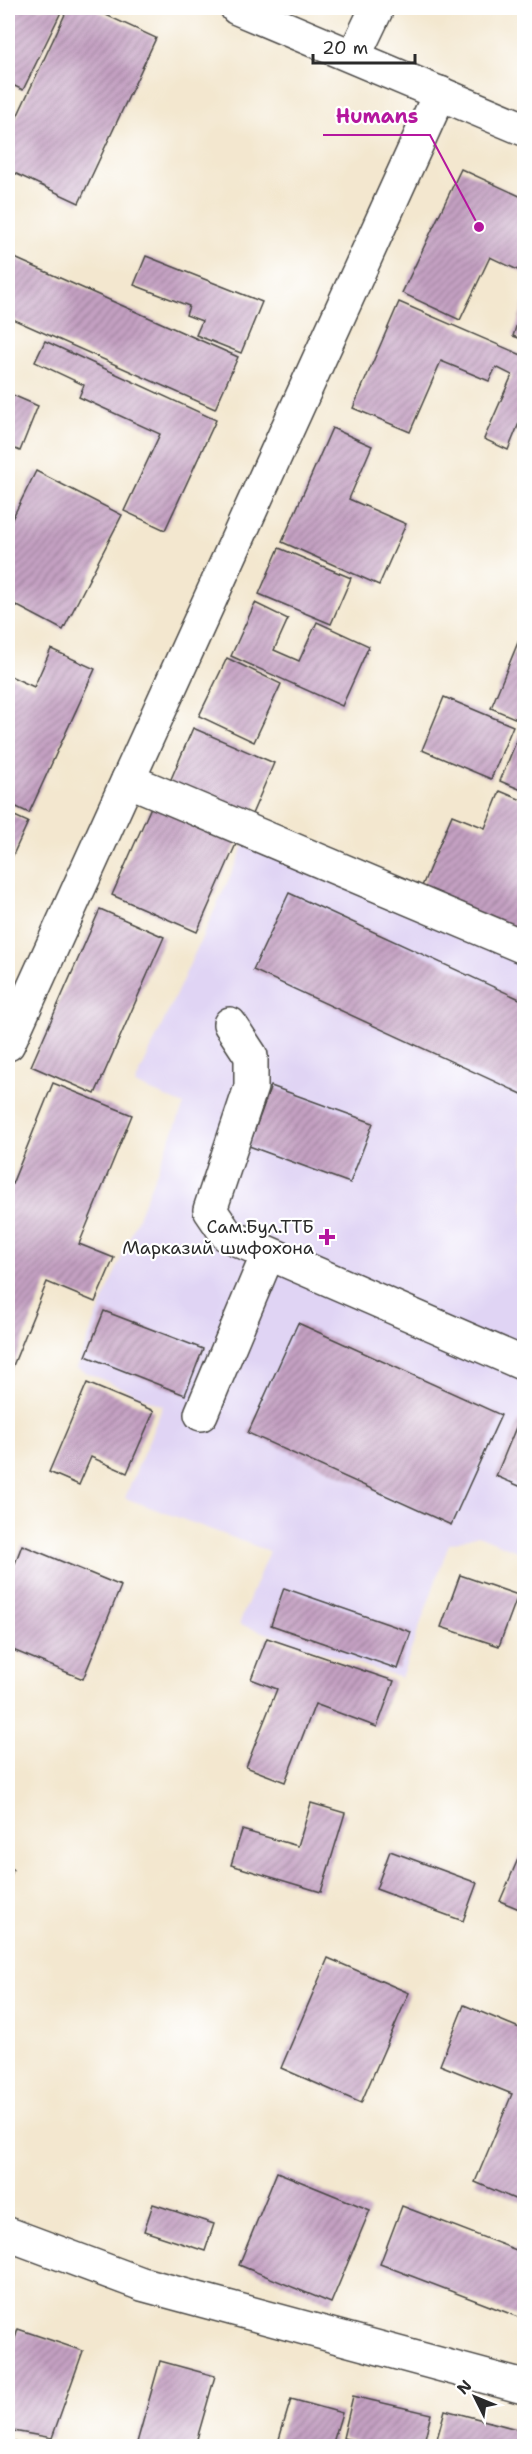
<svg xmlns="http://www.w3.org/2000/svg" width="532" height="2454" font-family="'Shantell Sans',sans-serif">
<defs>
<pattern id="building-hatch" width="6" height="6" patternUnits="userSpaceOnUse" patternTransform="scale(1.5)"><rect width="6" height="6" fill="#c4a0c2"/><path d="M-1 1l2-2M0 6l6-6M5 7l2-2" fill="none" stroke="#9f839e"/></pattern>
</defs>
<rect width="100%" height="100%" fill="#fff"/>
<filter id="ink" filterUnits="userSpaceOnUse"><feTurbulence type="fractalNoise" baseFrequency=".0167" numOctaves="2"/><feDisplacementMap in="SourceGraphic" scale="12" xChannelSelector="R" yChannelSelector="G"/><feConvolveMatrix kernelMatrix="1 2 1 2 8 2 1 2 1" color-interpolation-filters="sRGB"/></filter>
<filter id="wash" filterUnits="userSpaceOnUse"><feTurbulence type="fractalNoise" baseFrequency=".008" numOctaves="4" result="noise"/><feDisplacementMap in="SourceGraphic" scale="24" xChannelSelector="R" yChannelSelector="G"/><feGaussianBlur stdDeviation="1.35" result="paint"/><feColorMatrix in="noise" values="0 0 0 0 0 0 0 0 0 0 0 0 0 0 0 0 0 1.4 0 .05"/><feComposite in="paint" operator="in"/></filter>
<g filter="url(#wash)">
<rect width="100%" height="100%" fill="#f3e7cf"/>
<polygon fill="#e0d4f4" points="248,837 524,961 524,1554 478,1535 449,1544 401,1678 239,1624 269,1551 125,1498 163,1406 76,1368 184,1105 135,1084"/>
<g id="blocks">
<g fill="url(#building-hatch)">
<polygon points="8,8 63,8 23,90 8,83"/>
<polygon points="68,8 91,8 156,38 79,203 8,170 8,136"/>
<polygon points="461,169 524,198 524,273 490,257 460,320 402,293"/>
<polygon points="8,255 238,357 215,409 8,317"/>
<polygon points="146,256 262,302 241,353 196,335 202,321 186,315 189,306 134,285"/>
<polygon points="399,302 524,356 524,411 508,450 484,439 512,375 496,367 489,381 441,361 410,432 353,408"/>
<polygon points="524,303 524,340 513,336"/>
<polygon points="45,341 216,420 165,530 124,511 160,434 79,397 84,385 35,362"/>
<polygon points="8,393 38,406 20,451 8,446"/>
<polygon points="332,428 372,446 349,499 406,524 379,585 282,542"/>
<polygon points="36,471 122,515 63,630 8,601 8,527"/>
<polygon points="279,548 351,578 331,624 259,594"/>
<polygon points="255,603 288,619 274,650 299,661 317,622 369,646 342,706 231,656"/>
<polygon points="519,640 524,642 524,722 491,708"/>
<polygon points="51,649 95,669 29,813 8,803 8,744 12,735 8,733 8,675 34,687"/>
<polygon points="227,658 281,684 254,742 199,716"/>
<polygon points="444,697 513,726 491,779 422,750"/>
<polygon points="193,728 274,763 249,821 168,786"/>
<polygon points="521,730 524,732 524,791 500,781"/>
<polygon points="500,791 524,801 524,935 417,898 452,815 485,828"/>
<polygon points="155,798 240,835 197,932 112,895"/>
<polygon points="8,813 28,822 8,866"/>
<polygon points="289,893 524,1001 524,1095 253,970"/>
<polygon points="100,909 164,937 95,1094 31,1066"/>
<polygon points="53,1083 132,1115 79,1244 114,1258 95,1302 47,1282 8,1378 8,1194"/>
<polygon points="271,1086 373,1123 350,1183 249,1146"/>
<polygon points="104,1311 203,1349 185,1395 86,1356"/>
<polygon points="298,1323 501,1415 451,1525 248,1433"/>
<polygon points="87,1383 154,1411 127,1473 91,1457 79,1485 49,1472"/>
<polygon points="519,1420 524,1422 524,1488 496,1476"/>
<polygon points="22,1545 121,1586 83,1679 8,1648 8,1582"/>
<polygon points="460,1575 518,1595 499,1646 441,1627"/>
<polygon points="284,1588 411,1632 398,1669 271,1625"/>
<polygon points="267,1638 394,1681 377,1727 315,1704 285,1782 246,1767 277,1689 251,1679"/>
<polygon points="311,1803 345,1813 321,1892 231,1865 242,1830 298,1846"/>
<polygon points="524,1845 524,1911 500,1901"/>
<polygon points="390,1851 477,1883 463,1921 376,1889"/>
<polygon points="8,1867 13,1869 8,1886"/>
<polygon points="328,1958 409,1993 361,2103 281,2068"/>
<polygon points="464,2005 524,2030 524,2203 475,2182 512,2094 440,2065"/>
<polygon points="277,2172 370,2210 331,2303 239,2265"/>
<polygon points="153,2204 214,2224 205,2251 144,2231"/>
<polygon points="402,2206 524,2253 524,2319 380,2264"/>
<polygon points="18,2329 83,2351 52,2438 8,2430 8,2360"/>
<polygon points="160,2361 215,2376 195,2446 136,2446"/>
<polygon points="353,2396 431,2414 423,2446 380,2446 343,2438"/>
<polygon points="291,2399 342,2413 332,2446 277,2446"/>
<polygon points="445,2410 524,2431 524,2446 435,2446"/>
<polygon points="8,2440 27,2446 8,2446"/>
</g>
</g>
</g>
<g filter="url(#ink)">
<use href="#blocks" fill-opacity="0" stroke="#494744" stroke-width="1.5"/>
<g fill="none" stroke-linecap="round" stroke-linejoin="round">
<g stroke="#494744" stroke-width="36">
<g id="minor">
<polyline points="237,8 524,129"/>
<polyline points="354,56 377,8"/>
<polyline points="128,780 524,947"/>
<polyline points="230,1024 251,1056 251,1087 210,1210 227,1235 524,1364"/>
<polyline points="8,1044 440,93"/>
<polyline points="201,1414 268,1254"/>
<polyline points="8,2234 142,2284 524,2387"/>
</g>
</g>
<use href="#minor" stroke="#fff" stroke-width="33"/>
</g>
</g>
<path fill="#b5179e" stroke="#fff" stroke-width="2" d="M324 1228h6v6h6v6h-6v6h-6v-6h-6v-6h6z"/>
<g text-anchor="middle" stroke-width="4.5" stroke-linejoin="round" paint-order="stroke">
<g font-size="18" fill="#2b2b2b" stroke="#fff" text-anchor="end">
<text x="314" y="1233">Сам.Бул.ТТБ<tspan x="314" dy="21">Марказий шифохона</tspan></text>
</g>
</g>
<path fill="none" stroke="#b5179e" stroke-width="2" d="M479 227L430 135H323"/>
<circle fill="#b5179e" stroke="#fff" stroke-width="2" cx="479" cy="227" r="6"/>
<g font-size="20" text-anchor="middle" font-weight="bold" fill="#b5179e" stroke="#fff" stroke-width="4.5" stroke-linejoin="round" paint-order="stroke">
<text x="377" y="123">Humans</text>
</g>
<rect width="532" height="2454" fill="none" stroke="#fff" stroke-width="30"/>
<g transform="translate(475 2397) rotate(313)" stroke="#ffffff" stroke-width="4.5" paint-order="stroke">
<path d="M0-4.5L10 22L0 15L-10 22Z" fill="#2b2b2b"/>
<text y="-9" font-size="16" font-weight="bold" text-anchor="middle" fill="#2b2b2b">N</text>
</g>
<path d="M313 54v9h102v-9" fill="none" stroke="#2b2b2b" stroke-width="3"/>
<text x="322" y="54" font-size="18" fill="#2b2b2b" stroke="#ffffff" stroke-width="4.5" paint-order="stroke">20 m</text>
</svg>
